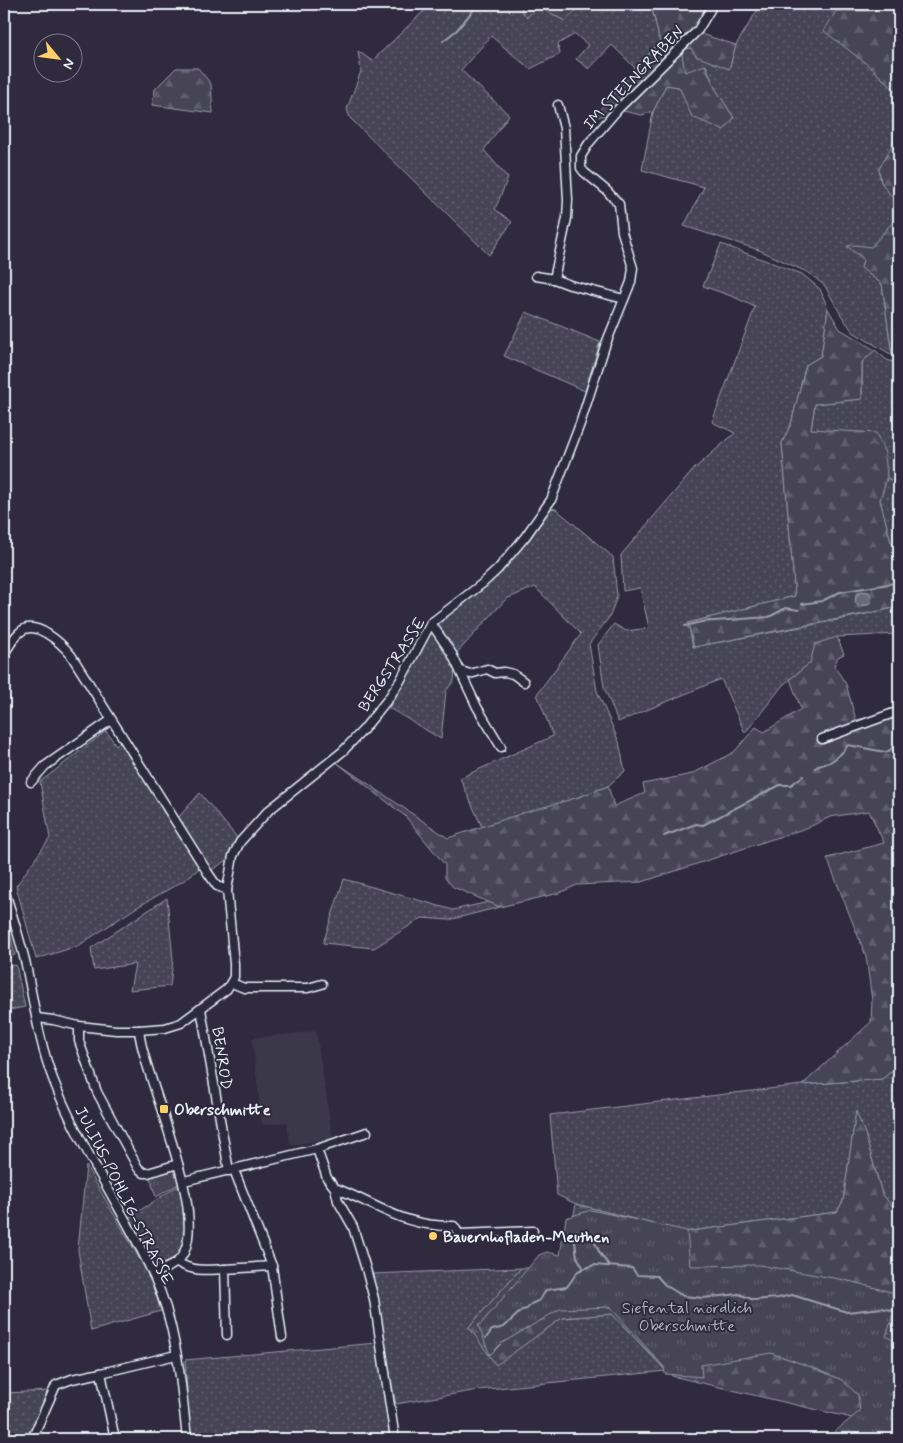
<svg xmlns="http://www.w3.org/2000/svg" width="903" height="1443" font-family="Mynerve,sans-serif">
<defs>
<pattern id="grass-dots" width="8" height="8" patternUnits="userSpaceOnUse" patternTransform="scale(1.25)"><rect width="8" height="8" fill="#464455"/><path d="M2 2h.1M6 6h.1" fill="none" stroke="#615f6e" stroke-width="1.8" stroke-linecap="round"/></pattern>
<pattern id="forest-firs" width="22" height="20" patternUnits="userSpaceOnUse" patternTransform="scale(1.25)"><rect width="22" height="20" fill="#464455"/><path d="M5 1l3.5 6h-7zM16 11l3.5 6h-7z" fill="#615f6e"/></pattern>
<pattern id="park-tufts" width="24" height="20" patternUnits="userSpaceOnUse" patternTransform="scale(1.25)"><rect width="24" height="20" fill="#464455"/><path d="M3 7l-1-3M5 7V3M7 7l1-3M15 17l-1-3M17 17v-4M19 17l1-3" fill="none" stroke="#615f6e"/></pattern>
<pattern id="water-waves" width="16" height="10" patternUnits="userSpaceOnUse" patternTransform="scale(1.25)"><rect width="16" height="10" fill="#696978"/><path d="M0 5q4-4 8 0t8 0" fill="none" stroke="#7e7f8c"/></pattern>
</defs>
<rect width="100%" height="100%" fill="#2f2a3d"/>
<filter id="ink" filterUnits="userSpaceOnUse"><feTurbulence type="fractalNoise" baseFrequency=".02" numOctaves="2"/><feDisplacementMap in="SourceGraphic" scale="10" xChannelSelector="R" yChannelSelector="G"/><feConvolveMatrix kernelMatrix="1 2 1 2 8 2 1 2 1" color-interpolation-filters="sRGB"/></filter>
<g filter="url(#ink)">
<polygon fill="#3b3749" points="316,1031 333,1139 290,1145 287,1122 262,1125 252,1038"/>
<g fill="url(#grass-dots)" stroke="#979aa6">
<polygon points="431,4 525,4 521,10 538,6 565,21 583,4 651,4 660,42 635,68 612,45 589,69 576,59 588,45 575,34 558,44 560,54 530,69 491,36 461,70 509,115 484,150 508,178 495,209 512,222 489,255 350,118 347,109 361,71 358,51 372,61"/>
<polygon points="760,4 873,4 877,11 868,65 899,94 899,133 879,169 881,182 899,207 899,215 871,248 856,245 863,259 866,272 882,284 892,355 853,332 841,315 825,286 809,273 759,250 684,226 704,187 642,170 653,112 666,85 679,87 734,118 715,88 706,65 685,73 681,50 691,48 729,69 736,45 758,9"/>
<polygon points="721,244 802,274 820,289 828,309 821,356 806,365 791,424 782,443 795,596 688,623 693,647 828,622 899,607 899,634 837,637 810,663 783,685 745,733 721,679 618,722 604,687 598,645 614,624 626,631 649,628 640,588 623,591 621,555 695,468 735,433 712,422 755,307 734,297 703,286"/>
<polygon points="526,312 600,342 585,391 504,356"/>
<polygon points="875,350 887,360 899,364 899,479 888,479 892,481 899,483 899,553 891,542 880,500 887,478 811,429 815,404 862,399 862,362"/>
<polygon points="551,508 556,509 613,557 617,596 610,616 589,644 597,691 619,742 625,771 608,786 579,797 482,827 460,778 553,736 537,694 581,634 535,587 506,599 455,655 445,640 439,623 485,586 509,562"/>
<polygon points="430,633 435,634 455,667 454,681 446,691 441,739 389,708"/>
<polygon points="106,731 116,745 118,743 123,744 200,868 183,881 134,909 78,946 36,959 16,886 50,838 40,782"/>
<polygon points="200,793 239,840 229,859 210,871 178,818"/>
<polygon points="344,879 453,910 489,902 500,907 449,920 422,918 374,948 323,943"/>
<polygon points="167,898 173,960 170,986 130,990 135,964 94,970 91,948"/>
<polygon points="4,905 15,955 4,958"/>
<polygon points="16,965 25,1007 4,1011 4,967"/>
<polygon points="899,1065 899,1215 882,1194 865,1134 856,1112 843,1201 837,1212 683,1232 576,1204 557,1195 550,1115 802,1085 882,1079"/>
<polygon points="86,1166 149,1275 161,1311 91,1331 78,1250"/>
<path d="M181,1184C184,1212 188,1226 180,1254L160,1266L152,1263L149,1258L128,1218Z"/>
<polygon points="521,1268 469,1327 496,1364 562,1318 612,1314 666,1371 478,1390 396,1404 383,1342 372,1274"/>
<polygon points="377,1343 390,1439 190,1439 185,1360"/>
<polygon points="49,1391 26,1439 4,1439 4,1393"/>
</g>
<g fill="url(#forest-firs)" stroke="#979aa6">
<polygon points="525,4 583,4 565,21 538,6 527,17 521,10"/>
<polygon points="651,4 706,4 702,16 694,28 704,35 736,45 729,69 696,56 691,48 681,50 685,72 705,65 715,88 734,118 724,130 692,117 679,87 666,85 653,112 641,115 623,111 592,118 660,42"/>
<polygon points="873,4 899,4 899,94 868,65 824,31 836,11 876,11"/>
<polygon points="176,68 198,68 211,84 213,113 152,105 155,89"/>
<polygon points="899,133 899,207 881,182 879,169"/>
<polygon points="899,215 899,357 892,355 882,284 861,268 863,259 847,246 856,245 871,247"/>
<polygon points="828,309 840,329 875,350 862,362 862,399 815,404 811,429 876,433 885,453 887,478 880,500 891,542 899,553 899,607 694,647 688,623 795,596 782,443 791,424 806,365 821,356"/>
<polygon points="837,637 844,654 838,657 834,666 846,684 856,720 899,711 899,1065 882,1079 802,1085 871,1022 872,1001 866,956 827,858 884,843 869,811 830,817 809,827 642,882 577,885 559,893 500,907 453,887 445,878 445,865 405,816 336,762 448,838 523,813 579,797 608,786 614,806 645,793 643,784 692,774 734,752 756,727 764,732 801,709 790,679 810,663 815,644"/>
<polygon points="856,1111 865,1134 882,1194 899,1214 899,1325 893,1334 899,1338 899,1439 852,1418 672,1376 612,1314 562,1318 496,1365 469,1327 521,1268 563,1268 576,1204 683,1232 837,1212 843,1201"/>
</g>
<g fill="url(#park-tufts)" stroke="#979aa6">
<polygon points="172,1169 177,1171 180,1183 156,1197 149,1175"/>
<polygon points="591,1210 687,1231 690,1266 759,1265 845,1280 899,1294 899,1311 895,1311 886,1336 899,1344 899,1439 826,1439 860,1411 858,1395 842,1380 814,1368 771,1353 701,1365 702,1377 665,1374 664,1367 610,1307 560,1309 502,1343 490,1355 478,1325 481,1324 539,1255 547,1252 560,1255 566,1218"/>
</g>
<polygon fill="url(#water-waves)" stroke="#9c9fab" points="862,591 869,592 872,600 868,605 859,606 855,603 856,594"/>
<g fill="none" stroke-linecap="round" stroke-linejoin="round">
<g stroke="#9c9fab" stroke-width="2">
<polyline points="443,41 457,30 478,4"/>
<polyline points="802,604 822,601 840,592 895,583 899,585"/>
<polyline points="685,626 701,622 769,617 786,608 799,610"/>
<path d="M815,768C820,764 825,765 830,762C837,758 844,751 848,745L885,752L889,751L894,746L899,745"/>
<polyline points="664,836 696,824 703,825 780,785 791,785 803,776"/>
<path d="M593,1234C595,1246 601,1257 610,1266"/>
<polyline points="575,1242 577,1257 584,1269"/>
<polyline points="486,1338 492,1330 504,1327 522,1310 527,1309 531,1304 540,1300 546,1290 567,1287 578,1271 594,1265 632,1268 637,1275 657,1276 665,1285 683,1296 703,1298 739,1294 754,1300 778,1298 792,1295 847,1312 882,1308 899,1312"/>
</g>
<g stroke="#e8f1f8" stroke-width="11">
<g id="minor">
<polyline points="536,276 554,279 570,285 624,299"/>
<polyline points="554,279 567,218 568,200 564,128 558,105"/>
<polyline points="431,623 452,654 477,707 501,747"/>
<path d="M4,654C9,647 13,638 20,632C35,618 62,644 71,655L208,873L217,886L227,890"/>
<polyline points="461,671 470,674 487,669 495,673 504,672 513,674 524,682"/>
<polyline points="822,739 899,711"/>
<polyline points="31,782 45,766 111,720"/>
<path d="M4,889C12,914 20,939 26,965C34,1003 39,1043 53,1079C79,1147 123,1208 153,1274C177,1325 181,1383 187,1439"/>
<polyline points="232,983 244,988 308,988 322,984"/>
<polyline points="201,1009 229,1171"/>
<polyline points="37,1018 53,1020 79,1026 116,1030 139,1030 165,1028 181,1023 227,989 234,977 234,964 227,890 233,856 240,842 268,811 343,751 363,730 388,699 400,681 431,623 483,583 498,569 525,537 551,500 580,424 605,346 631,282 633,268 622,232 619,204 606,190 584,172 581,168 581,156 589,143 619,108 698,30 710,10 712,4"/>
<polyline points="79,1026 79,1041 97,1092 138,1168 144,1173 148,1173 178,1164"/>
<path d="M139,1030C143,1078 217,1226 177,1262C171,1267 160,1270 153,1274"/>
<polyline points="317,1149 327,1178 335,1188 338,1201 353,1227 366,1269 374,1299 395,1439"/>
<polyline points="234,1170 272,1266 282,1337"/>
<polyline points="184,1181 317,1149 367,1132"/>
<path d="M335,1188C379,1205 403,1227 454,1226L459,1234L533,1231"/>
<path d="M177,1262C192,1272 208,1270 225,1269"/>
<polyline points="227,1335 225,1269 272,1266"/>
<polyline points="101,1373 115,1439"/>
<polyline points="32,1439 56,1385 72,1379 101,1373 176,1355"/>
</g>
</g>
<use href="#minor" stroke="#2f2a3d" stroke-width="8"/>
</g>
</g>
<g fill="#ffd166" stroke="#2f2a3d" stroke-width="2">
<rect x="159" y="1104" width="10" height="10" rx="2.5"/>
<circle cx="433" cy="1236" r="5"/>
</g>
<g text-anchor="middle" stroke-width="4" stroke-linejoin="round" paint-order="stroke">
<g font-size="16" fill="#e8f1f8" stroke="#2f2a3d">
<text transform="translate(633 77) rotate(-46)" y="6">IM STEINGRABEN</text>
<text transform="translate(391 664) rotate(-57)" y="6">BERGSTRASSE</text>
<text transform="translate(223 1058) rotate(81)" y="6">BENROD</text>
<text transform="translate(125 1195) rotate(63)" y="6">JULIUS-POHLIG-STRASSE</text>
</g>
<g font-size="16" font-weight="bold" fill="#e8f1f8" stroke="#2f2a3d" text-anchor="start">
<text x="174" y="1115">Oberschmitte</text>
<text x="443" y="1242">Bauernhofladen-Meuthen</text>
</g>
<g font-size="16" fill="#afb4bf" stroke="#2f2a3d">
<text x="687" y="1313">Siefental nördlich<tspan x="687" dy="18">Oberschmitte</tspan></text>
</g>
</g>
<rect width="903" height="1443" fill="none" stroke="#2f2a3d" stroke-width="20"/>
<rect x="10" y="10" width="883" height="1423" fill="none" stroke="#e8f1f8" stroke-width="2" filter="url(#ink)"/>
<g transform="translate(58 58) rotate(119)"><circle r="24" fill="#2f2a3d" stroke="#797a88"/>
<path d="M0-4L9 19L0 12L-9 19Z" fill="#ffd166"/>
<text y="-8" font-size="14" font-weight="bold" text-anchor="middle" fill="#e8f1f8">N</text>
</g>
</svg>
